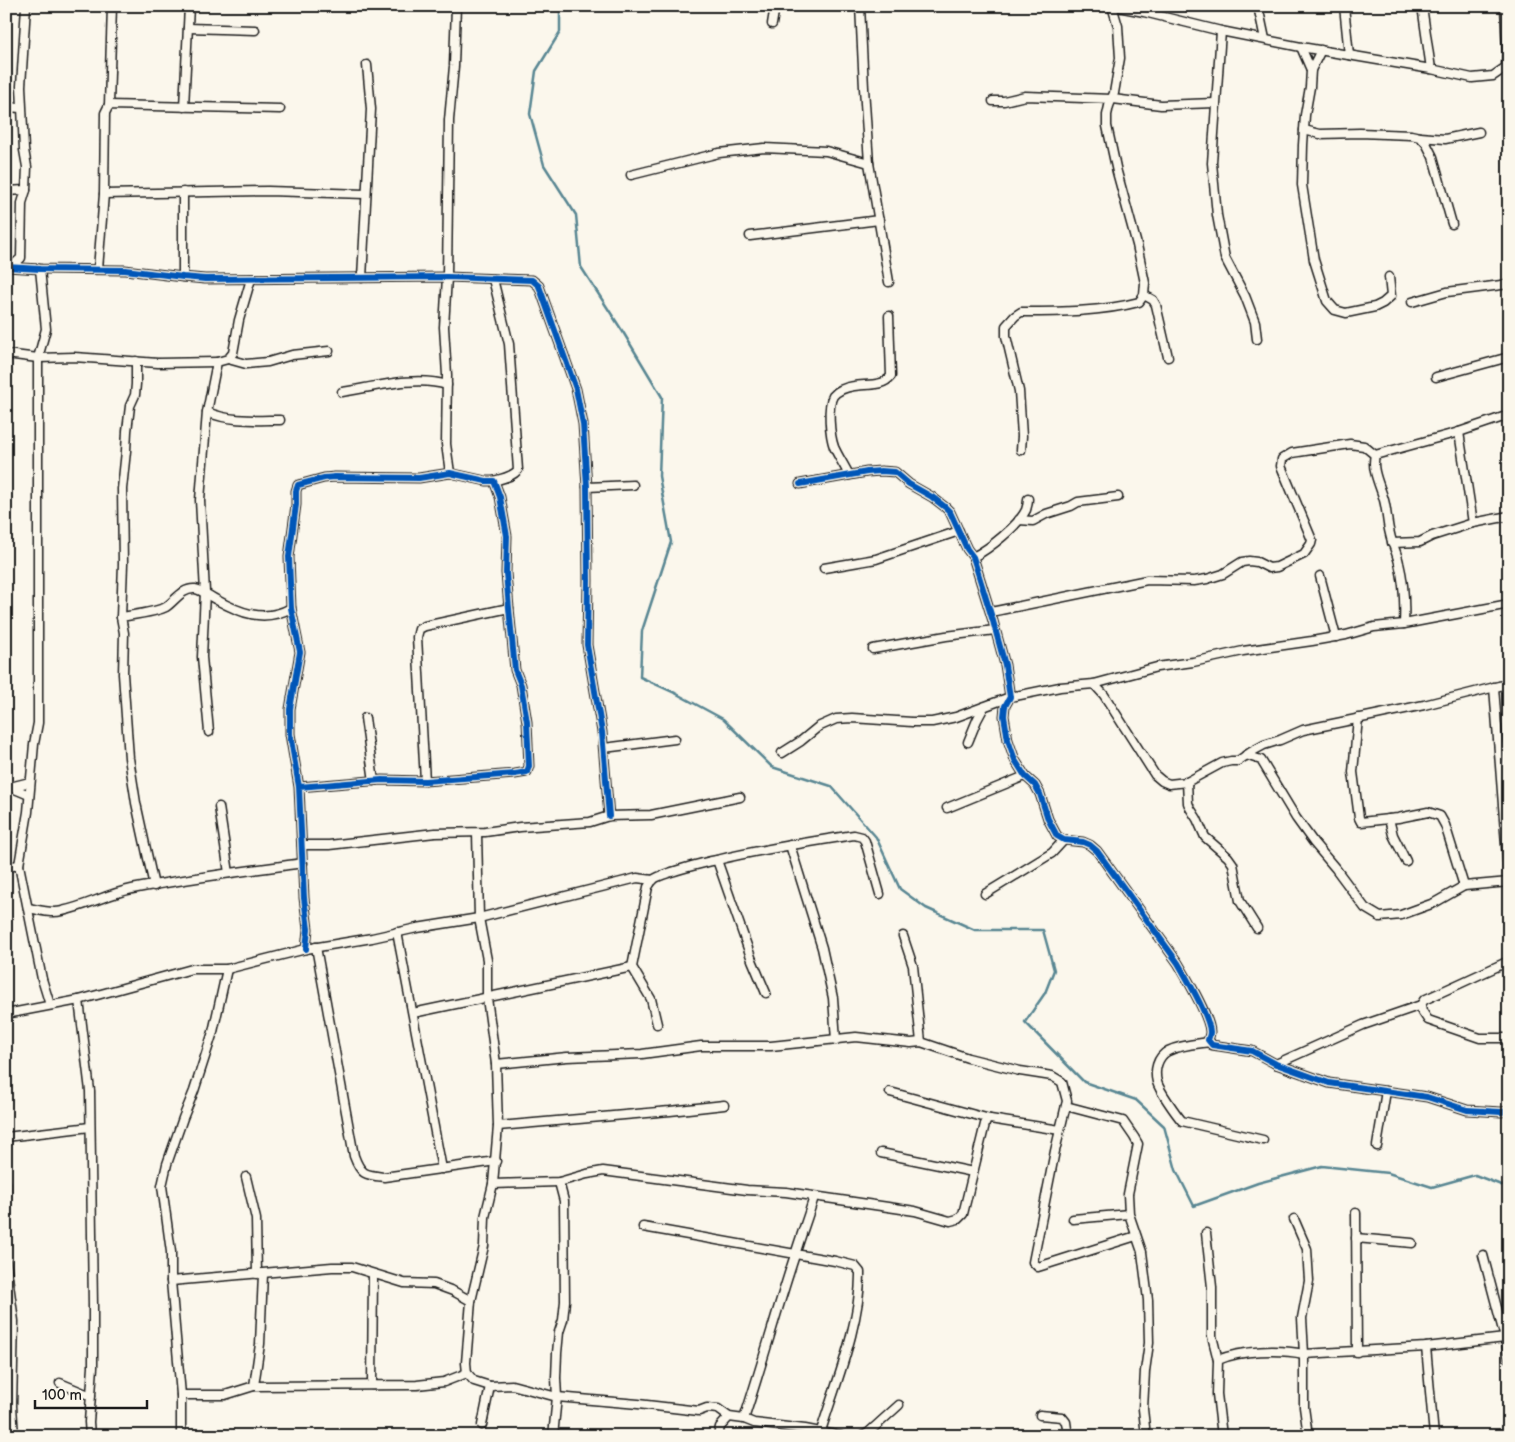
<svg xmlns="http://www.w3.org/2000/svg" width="1515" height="1442" font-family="'Balsamiq Sans',sans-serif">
<rect width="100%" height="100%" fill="#fbf7ec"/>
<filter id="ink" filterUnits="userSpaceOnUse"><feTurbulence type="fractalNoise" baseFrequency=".02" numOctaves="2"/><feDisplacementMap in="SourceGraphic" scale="10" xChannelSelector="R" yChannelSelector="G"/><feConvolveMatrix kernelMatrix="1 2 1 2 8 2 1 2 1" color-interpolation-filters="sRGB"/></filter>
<g filter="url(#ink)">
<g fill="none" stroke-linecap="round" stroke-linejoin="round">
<polyline stroke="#598692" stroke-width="2.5" points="560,6 560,32 536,71 530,114 544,165 576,215 581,267 623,332 662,397 659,476 671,542 642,631 640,677 675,693 723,719 772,767 831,786 876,837 900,889 926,908 975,930 1043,930 1054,970 1045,993 1025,1022 1084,1082 1136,1100 1164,1126 1176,1170 1194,1206 1258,1183 1322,1166 1388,1173 1432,1187 1475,1175 1509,1188"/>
<g stroke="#1c1c1c" stroke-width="11">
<g id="street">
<polyline points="860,6 864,88 869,163 889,282"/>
<polyline points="1113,6 1144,12 1221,31 1301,47 1431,69 1472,78 1493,76 1506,67 1507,53 1505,6"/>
<polyline points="1258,6 1265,39"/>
<polyline points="1344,6 1349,55"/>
<polyline points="1422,6 1431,69"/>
<polyline points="772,24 775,6"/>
<polyline points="188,28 255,30"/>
<polyline points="1221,31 1212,163 1217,215 1225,258 1245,296 1255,322 1257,339"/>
<polyline points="1301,47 1311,70"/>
<polyline points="1321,50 1311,70 1310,87 1305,115 1303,145 1302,185 1314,260 1327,301 1335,310 1346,313 1375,307 1383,303 1391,296 1389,277"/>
<polyline points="993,101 1004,101 1025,96 1113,99 1161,105 1215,103"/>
<polyline points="109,105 112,6"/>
<polyline points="6,107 21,108"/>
<polyline points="184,107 189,6"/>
<polyline points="1304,130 1320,134 1360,133 1411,135 1420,137 1426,143 1433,157 1452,224"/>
<polyline points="1420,137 1445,139 1479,132"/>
<polyline points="631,175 719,153 764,148 826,151 869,163"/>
<polyline points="6,191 26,190"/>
<polyline points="183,192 183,277"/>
<polyline points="104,194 268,191 365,194"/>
<polyline points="750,236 879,220"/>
<polyline points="6,267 40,269 125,270 183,277 205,279 447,277 532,280 539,286 576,389 583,424 587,487 588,580 587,645 602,732 609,816"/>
<polyline points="11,267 21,258 22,203 26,190 27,167 24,150 21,86 26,6"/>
<polyline points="40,269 46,329 38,358 38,723 34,744 28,812 19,865 42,979 50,1005"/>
<polyline points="98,269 104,194 105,113 109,105 280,109"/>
<polyline points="362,278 371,109 367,65"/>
<path d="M493,279L509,344L518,470C512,477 503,478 494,481"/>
<polyline points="1144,295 1153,300 1156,305 1168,357"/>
<polyline points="1412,302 1447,292 1509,284"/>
<polyline points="6,354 38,358 74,357 158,363 217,362"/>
<polyline points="228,359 246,364 268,362 292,355 329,351"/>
<polyline points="1436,377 1509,357"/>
<path d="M342,392C374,387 416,375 447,385"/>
<path d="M207,412C231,422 255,420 280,420"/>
<polyline points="1459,432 1473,523"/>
<path d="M1021,450L1022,436L1019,391L1006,336V326L1015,316L1021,312C1060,312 1101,312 1139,302L1144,295L1145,283L1137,245L1117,172L1107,126V115L1109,106L1114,93L1120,58L1118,26L1112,6"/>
<polyline points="450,473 446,444 447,375 444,327 447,277 449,120 454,66 456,6"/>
<path d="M849,475C844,465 838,456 834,447C830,436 827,406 833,396C838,390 847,387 854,386C866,384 883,387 891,376L889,316"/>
<path d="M800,484L867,472L881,471L895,472L909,484L932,497L945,507L950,512L967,549L973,557L993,621L1005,665L1010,697L1005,706L1004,716L1008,740L1015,760L1025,776L1035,785L1040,794L1048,819L1057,836L1064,840L1083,842L1090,845L1097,851L1178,963C1186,977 1210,1017 1210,1032C1210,1035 1209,1037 1208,1040L1212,1045L1252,1051L1276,1064L1329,1083L1427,1097L1467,1110L1501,1112L1509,1111"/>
<polyline points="587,487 633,485"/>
<polyline points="1019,520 1033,521 1046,514 1071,506 1078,502 1118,497"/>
<polyline points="1392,543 1420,542 1432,536 1473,523 1509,516"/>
<path d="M973,557C989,549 1018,526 1026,510C1027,507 1028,503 1028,499"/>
<polyline points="824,568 876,559 959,531"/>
<polyline points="1320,576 1336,637"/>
<polyline points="991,612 1147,580 1194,581 1207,579 1223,574 1242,562 1249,561 1257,562 1269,568 1277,567 1304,554 1311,544 1312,540 1281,466 1282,459 1292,453 1350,444 1364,446 1375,455"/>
<polyline points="121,617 123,564 122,489 126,451 127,431 130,406 135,395 136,384 136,361"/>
<path d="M1404,624C1405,604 1404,583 1399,563C1397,553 1392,544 1390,534C1387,523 1387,511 1384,500C1380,485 1371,470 1375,455L1459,432L1509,415"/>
<polyline points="873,649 946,636 995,630"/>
<polyline points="1094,684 1104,695 1155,775 1162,781 1169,784 1187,782 1222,763 1231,761 1238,761 1251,752 1264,745 1280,740 1303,730 1424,705 1499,686 1509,684"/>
<polyline points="1494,687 1509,884"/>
<polyline points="365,718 374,781"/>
<polyline points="1358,718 1353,772 1359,818 1361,822 1398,818 1428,812 1440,816 1445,825 1464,886"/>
<polyline points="209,732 202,657 205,592 200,500 207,412 217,362 228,359 233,353 239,320 251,279"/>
<polyline points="968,742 977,720 984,707"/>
<polyline points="604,748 675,739"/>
<polyline points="782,753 801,741 818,727 836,719 852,718 912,722 932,722 956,717 1010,697 1060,687 1094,684 1157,667 1193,662 1243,651 1312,641 1346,635 1374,627 1404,624 1509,604"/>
<polyline points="1246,755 1261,760 1296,818 1314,843 1336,869 1365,908 1380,917 1401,915 1434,903 1464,886 1509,882"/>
<polyline points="425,781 417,637 419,629 425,626 509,608"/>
<polyline points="1187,782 1188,803 1190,808 1197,819 1205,837 1228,857 1233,864 1240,901 1257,928"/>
<polyline points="10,787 29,795"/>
<polyline points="299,787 382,780 425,781 515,774 527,772 529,766 527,722 521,685 515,670 509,608 506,573 507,536 500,497 494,481 486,481 450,473 419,478 335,477 324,478 298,485 296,491 296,505 289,557 291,608 300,652 290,709 290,734 299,787 304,898 308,929 306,949"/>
<polyline points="6,788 30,782"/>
<polyline points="219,807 229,873"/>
<polyline points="947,808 1025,776"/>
<polyline points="1389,819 1393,835 1406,861"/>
<polyline points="477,833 479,918 487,960 487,998 496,1064 498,1126 493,1184 485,1217 484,1246 471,1301 466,1363 467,1373 474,1381 490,1386 512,1385 557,1397 638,1404 699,1411 707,1408 718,1409 729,1417 744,1419 754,1423 805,1429 841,1436"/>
<polyline points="302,845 329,845 435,833 485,832 520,827 590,822 609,816 651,815 740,797"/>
<polyline points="790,845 822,948 833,998 836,1040"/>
<path d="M717,860C762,849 808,842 854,835L862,837L865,841L880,894"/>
<polyline points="6,867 19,865"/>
<path d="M154,886L136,803L129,758L123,674L124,633L121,617C132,615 157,612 166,607C175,601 182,588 195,589C202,590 209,596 215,599C240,613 264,623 291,608"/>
<polyline points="985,894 1052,853 1064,840"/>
<path d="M28,908C39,910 51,914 62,911C86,906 107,894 132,889C188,878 246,871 303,863"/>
<polyline points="397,932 442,1169"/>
<polyline points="903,936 913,966 921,1042"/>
<path d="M316,947L354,1156C361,1175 365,1175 384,1177L496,1161"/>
<polyline points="1509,961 1424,1000 1421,1005 1422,1011 1428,1020 1480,1038 1509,1038"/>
<polyline points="79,1000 90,1091 93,1307 93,1367 89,1422 90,1436"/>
<polyline points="413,1013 632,967"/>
<polyline points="6,1014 79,1000 192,969 227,969 306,949 372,938 417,928 479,918 637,878 653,880"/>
<path d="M657,1024L651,999L632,967L648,887C650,884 651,882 653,880C659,874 706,862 717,860L752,960L766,993"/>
<path d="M1210,1042C1196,1044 1180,1045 1168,1051C1157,1057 1154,1071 1157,1082C1159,1090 1176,1114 1182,1121L1263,1140"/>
<polyline points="496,1064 567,1057 642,1054 701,1046 771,1046 856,1037 911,1043 921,1042 968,1058 1020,1071 1052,1076 1062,1082 1067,1101 1055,1151 1033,1262 1038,1267 1136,1236"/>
<polyline points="1276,1064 1363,1025 1421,1005"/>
<polyline points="890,1092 990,1119"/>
<polyline points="1066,1106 1123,1121 1134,1137 1138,1144 1128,1194 1129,1214 1142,1252 1148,1300 1149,1343 1145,1371 1143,1409 1146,1436"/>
<polyline points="498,1126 670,1111 724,1105"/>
<polyline points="6,1137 90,1127"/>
<polyline points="1377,1146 1386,1091"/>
<polyline points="881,1153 973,1172"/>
<polyline points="246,1177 256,1219 257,1274"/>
<polyline points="6,1183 6,1193"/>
<polyline points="493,1184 559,1182 587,1174 603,1171 747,1190 786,1192 915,1211 950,1221 958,1219 963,1214 985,1124 987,1120 990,1119 1060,1130"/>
<polyline points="1356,1213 1357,1352"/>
<polyline points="1073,1219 1129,1214"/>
<polyline points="1294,1219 1307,1249 1309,1281 1302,1318 1304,1354 1304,1407 1308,1436"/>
<path d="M643,1227L835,1261L855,1266L860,1272C861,1322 836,1383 821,1431"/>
<polyline points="1206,1233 1212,1287 1212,1336 1218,1360"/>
<polyline points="1356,1238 1412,1243"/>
<polyline points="1483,1255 1505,1338 1508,1337"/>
<polyline points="6,1262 14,1321 12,1406 14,1436"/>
<polyline points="171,1281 332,1267 352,1267 404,1283 434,1284 453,1291 471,1301"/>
<polyline points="1426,1347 1434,1436"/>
<polyline points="60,1383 91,1396"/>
<polyline points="372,1385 373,1274"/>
<polyline points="254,1386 260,1344 263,1274"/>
<polyline points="181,1395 225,1395 254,1386 417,1385 444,1382 467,1373"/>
<polyline points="1040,1415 1062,1417 1066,1422 1068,1436"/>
<path d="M744,1419C762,1365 777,1309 795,1255C801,1235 808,1217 814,1197"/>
<polyline points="482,1425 490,1386"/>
<polyline points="181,1436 181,1395 171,1281 171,1252 162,1186 167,1164 183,1118 194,1091 213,1032 227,969"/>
<polyline points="553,1436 557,1397 556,1378 557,1353 559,1332 563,1320 565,1301 564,1201 559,1182"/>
<polyline points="718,1436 720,1427 729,1417"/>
<polyline points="862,1436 868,1433 899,1405"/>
<path d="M1222,1436L1217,1394L1218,1360C1241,1350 1279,1349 1304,1354L1426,1347L1505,1338L1509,1358"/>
</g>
</g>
<use href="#street" stroke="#fbf7ec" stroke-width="8"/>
<g stroke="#fbf7ec" stroke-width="9">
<g id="cycleway">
<polyline points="6,267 40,269 125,270 183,277 205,279 447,277 532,280 539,286 576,389 583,424 587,487 588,580 587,645 602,732 609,816"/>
<path d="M800,484L867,472L881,471L895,472L909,484L932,497L945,507L950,512L967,549L973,557L993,621L1005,665L1010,697L1005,706L1004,716L1008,740L1015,760L1025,776L1035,785L1040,794L1048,819L1057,836L1064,840L1083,842L1090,845L1097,851L1178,963C1186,977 1210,1017 1210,1032C1210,1035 1209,1037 1208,1040L1212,1045L1252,1051L1276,1064L1329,1083L1427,1097L1467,1110L1501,1112L1509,1111"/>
<polyline points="299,787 382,780 425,781 515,774 527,772 529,766 527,722 521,685 515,670 509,608 506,573 507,536 500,497 494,481 486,481 450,473 419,478 335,477 324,478 298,485 296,491 296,505 289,557 291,608 300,652 290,709 290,734 299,787 304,898 308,929 306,949"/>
</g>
</g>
<use href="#cycleway" stroke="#0057b8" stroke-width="6"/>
</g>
</g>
<rect width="1515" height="1442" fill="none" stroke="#fbf7ec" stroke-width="25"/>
<rect x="12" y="12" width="1490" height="1417" fill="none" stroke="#1c1c1c" stroke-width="2" filter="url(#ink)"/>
<path d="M35 1400v8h112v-8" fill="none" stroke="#1c1c1c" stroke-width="2.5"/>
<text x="42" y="1400" font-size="15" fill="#1c1c1c" stroke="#fbf7ec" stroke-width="4" paint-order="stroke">100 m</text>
</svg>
